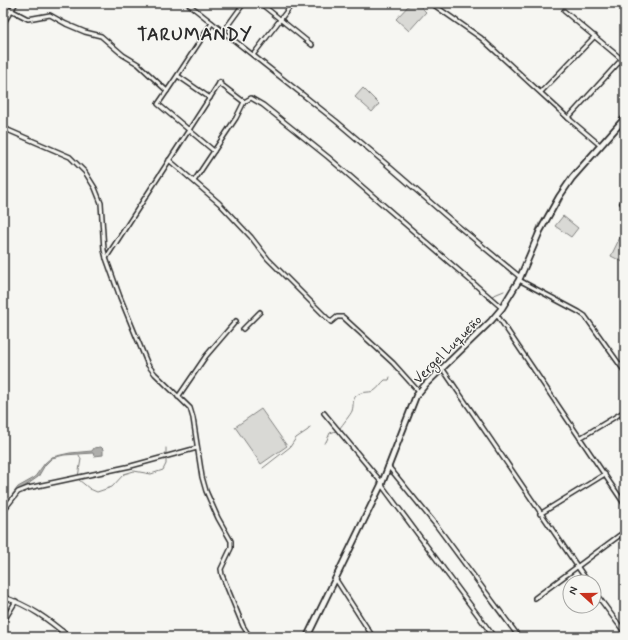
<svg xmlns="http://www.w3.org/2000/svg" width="628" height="640" font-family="Mynerve,sans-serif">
<rect width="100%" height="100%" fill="#f6f6f2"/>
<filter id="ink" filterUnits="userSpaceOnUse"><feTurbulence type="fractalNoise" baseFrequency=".025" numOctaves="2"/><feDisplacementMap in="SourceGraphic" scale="8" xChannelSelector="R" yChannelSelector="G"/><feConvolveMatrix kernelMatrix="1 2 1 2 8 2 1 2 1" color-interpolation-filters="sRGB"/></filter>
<g filter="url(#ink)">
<g fill="#d9d9d5" stroke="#828280">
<polygon points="411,3 417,3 426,12 409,31 396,19"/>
<polygon points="363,88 379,104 372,112 355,97"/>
<polygon points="563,216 578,228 571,237 555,226"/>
<polygon points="625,227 625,263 611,256"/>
<polygon points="261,409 287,446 261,464 235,427"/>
</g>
<polygon fill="#aeaeab" stroke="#7a7a78" points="101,447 103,449 103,455 94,456 93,453 64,455 52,458 45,465 38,477 14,494 3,509 3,507 18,487 34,478 45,463 52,457 70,453 92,451 94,448"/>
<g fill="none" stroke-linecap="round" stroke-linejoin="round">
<g stroke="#7a7a78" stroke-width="1">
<polyline points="567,180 576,168"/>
<polyline points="560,204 563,198"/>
<polyline points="535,233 539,223"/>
<polyline points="492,296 504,291"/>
<path d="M340,428C342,425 351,414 352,411C354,405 352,400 356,396C361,391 368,393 374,391C378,389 381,383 385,380H389L390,377"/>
<polyline points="324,443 326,442 330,433 336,431"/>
<polyline points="79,455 81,459 78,477 79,480 90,489 97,492 112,487 124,474 134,471 151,474 163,470 166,464 166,448"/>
<polyline points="263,468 290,447 296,438 308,430 310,427"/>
</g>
<g stroke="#2b2b2b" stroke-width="6">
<g id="minor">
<polyline points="187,3 336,121 370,150 452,221 520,277"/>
<polyline points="260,3 312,45"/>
<polyline points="431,3 481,38 568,118 601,146"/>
<polyline points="3,6 28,19 50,15 66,24 85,32 101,36 123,55 138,64 167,91"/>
<polyline points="564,11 625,62"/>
<path d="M212,23C194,50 177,77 158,104L214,151"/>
<polyline points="3,24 16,3"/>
<polyline points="223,32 244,3"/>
<polyline points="253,55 293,3"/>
<polyline points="178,76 210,98"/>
<polyline points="219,83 244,102"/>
<polyline points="541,92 595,36"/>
<polyline points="568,118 622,59"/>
<polyline points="3,127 10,131 70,157 85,172 95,188 101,203 104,250 106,258 120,297 148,365 155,374 190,408 193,418 202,477 206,491 218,518 231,541 231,548 221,569 222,575 243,626 250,637"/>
<polyline points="169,160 219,203 251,237 268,259 331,322 337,317 343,317 393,363 419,392"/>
<polyline points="194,181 236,118 244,102 251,98 263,105 328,157 502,308"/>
<polyline points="622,203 625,199"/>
<polyline points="106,258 220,82"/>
<polyline points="519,280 579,312 585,316 625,372"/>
<polyline points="497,315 625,505"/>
<polyline points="243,329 260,312"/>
<polyline points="442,368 588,582"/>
<polyline points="178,397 206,356 236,321"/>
<polyline points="324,413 382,483 383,487 494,637"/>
<polyline points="580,438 625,411"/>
<polyline points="388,466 436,525 519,637"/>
<polyline points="3,511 18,492 28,488 131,466 197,448"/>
<polyline points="540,514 605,474"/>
<polyline points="335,578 373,637"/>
<polyline points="594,591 625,633"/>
<polyline points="535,598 620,535 625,534"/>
<polyline points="3,622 16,601"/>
<polyline points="58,637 62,631"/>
</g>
</g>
<g stroke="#2b2b2b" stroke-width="6">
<path id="tertiary" d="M3,597C29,605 49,620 69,637"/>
</g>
<g stroke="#2b2b2b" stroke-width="8">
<polyline id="primary" points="307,637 382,483 416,396 425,385 491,321 502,308 519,280 540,231 559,197 572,178 625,118"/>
</g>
<use href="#minor" stroke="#f6f6f2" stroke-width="3"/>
<use href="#tertiary" stroke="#f6f6f2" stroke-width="3.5"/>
<use href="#primary" stroke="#f6f6f2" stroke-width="4.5"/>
</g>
</g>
<g text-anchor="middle" stroke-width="3" stroke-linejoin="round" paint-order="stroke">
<g font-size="14" fill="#2b2b2b" stroke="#f6f6f2">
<text transform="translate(447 349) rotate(-45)" y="5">Vergel Luqueño</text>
</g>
<g font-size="18" font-weight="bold" letter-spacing="1" fill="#2b2b2b" stroke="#f6f6f2">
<text x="195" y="40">TARUMANDY</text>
</g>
</g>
<rect width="628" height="640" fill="none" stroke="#f6f6f2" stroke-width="16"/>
<rect x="8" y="8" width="612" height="624" fill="none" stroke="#2b2b2b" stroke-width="1.5" filter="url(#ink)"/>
<g transform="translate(582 594) rotate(291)"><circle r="19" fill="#f6f6f2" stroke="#a5a5a2"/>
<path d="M0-3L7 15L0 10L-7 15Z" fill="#c8321e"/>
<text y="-6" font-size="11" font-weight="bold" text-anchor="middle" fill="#2b2b2b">N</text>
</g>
</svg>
